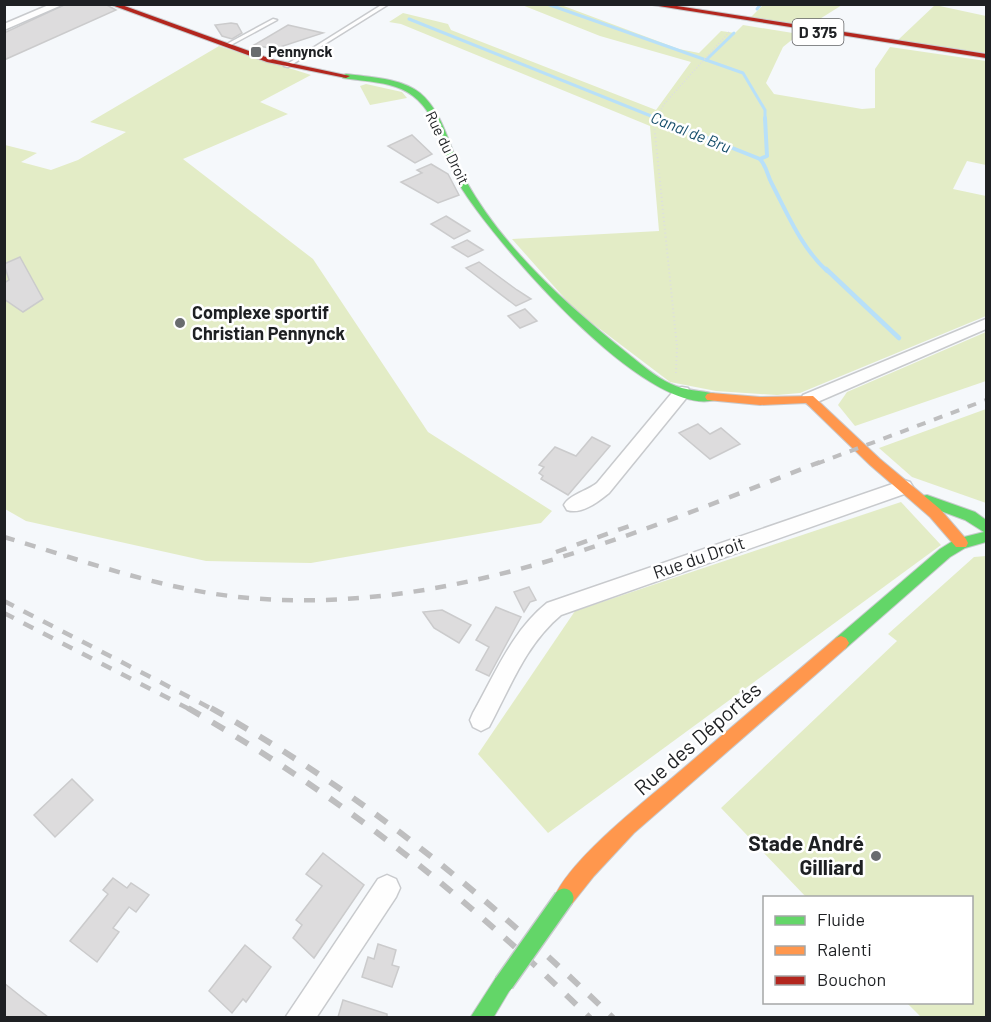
<svg xmlns="http://www.w3.org/2000/svg" width="991" height="1022" font-family="Barlow,sans-serif">
<rect width="100%" height="100%" fill="#f5f8fb"/>
<g fill="#e3ecc6">
<polygon points="522,5 561,5 679,49 699,53 721,31 735,33 743,25 799,34 783,47 766,83 774,94 862,109 875,108 875,69 890,47 986,61 986,165 967,161 953,189 986,196 986,316 800,393 777,395 716,391 670,382 575,310 512,239 659,231 650,126 401,24 389,22 403,13 448,24 451,30 656,110 691,62 600,36"/>
<polygon points="763,5 842,5 807,27 750,18"/>
<polygon points="935,5 986,16 986,53 898,40"/>
<polygon points="219,46 311,75 260,102 288,114 183,159 313,259 428,432 552,511 541,523 311,563 206,561 26,521 5,509 5,145 37,153 21,162 51,170 78,160 126,132 90,122"/>
<polygon points="366,84 402,92 407,98 370,105 360,86"/>
<polygon points="986,332 986,381 855,426 838,405 847,392"/>
<polygon points="986,409 986,503 912,477 879,448"/>
<polygon points="901,502 941,545 548,833 478,754 575,611"/>
<polygon points="986,556 986,1017 921,1017 907,1003 972,1002 972,898 806,897 721,808 897,641 888,634 974,557"/>
</g>
<g fill="none" stroke-linecap="round" stroke-linejoin="round">
<g stroke="#b8e0f9" stroke-width="3">
<polyline points="547,4 743,73 765,110 765,120"/>
<polyline points="757,9 761,4"/>
<polyline points="409,19 661,120"/>
<polyline points="706,60 734,33"/>
</g>
<g stroke="#b8e0f9" stroke-width="4">
<path d="M657,118L760,159C767,167 767,175 772,184C788,215 801,247 827,271"/>
<polyline points="760,159 767,156 765,118"/>
</g>
<polyline stroke="#b8e0f9" stroke-width="4.5" points="826,269 899,338"/>
</g>
<g fill="#dddcdd" stroke="#cbcbcc" stroke-width="1.5">
<polygon points="66,4 105,4 116,10 4,60 4,33"/>
<polygon points="231,23 237,24 242,33 232,39 222,36 215,25"/>
<polygon points="288,25 323,33 274,49 254,45"/>
<polygon points="412,135 432,154 415,163 388,146"/>
<polygon points="431,164 448,174 459,195 438,203 401,182 422,173 417,170"/>
<polygon points="446,216 470,231 454,239 431,224"/>
<polygon points="467,240 483,250 468,257 452,247"/>
<polygon points="20,257 43,299 23,312 4,299 4,283 9,280 4,264"/>
<polygon points="479,262 517,290 531,299 516,306 466,268"/>
<polygon points="525,309 537,321 520,328 508,316"/>
<polygon points="698,424 710,434 721,428 740,444 710,459 679,433"/>
<polygon points="592,437 610,446 568,495 541,479 543,476 539,473 544,467 539,465 555,447 576,456"/>
<polygon points="529,587 536,600 530,602 524,612 514,592"/>
<polygon points="496,607 521,617 489,676 476,670 489,647 476,640"/>
<polygon points="442,610 471,625 459,643 434,628 423,612"/>
<polygon points="72,779 93,800 55,837 34,815"/>
<polygon points="323,853 364,885 314,958 293,938 302,925 296,920 322,886 306,874"/>
<polygon points="113,878 127,888 131,883 149,895 136,912 129,907 113,928 119,932 97,962 70,941 108,894 103,890"/>
<polygon points="378,944 396,950 392,965 399,967 392,987 362,977 368,957 374,959"/>
<polygon points="245,945 271,967 246,1002 243,999 232,1013 209,991"/>
<polygon points="4,983 24,999 48,1017 4,1017"/>
<polygon points="343,1000 387,1014 387,1017 338,1017"/>
</g>
<g fill="none" stroke-linecap="round" stroke-linejoin="round">
<g stroke="#c8cacd" stroke-width="3">
<g id="lane">
<polygon points="383,4 389,4 288,67 284,66"/>
<polygon points="273,19 277,20 229,46 225,45"/>
</g>
</g>
<g stroke="#c8cacd" stroke-width="3">
<g id="street">
<polygon points="51,4 64,4 4,30 4,24"/>
<polygon points="986,319 986,329 815,403 809,405 801,399 803,395"/>
<path d="M682,387L688,388L690,392L688,396L609,493C598,502 581,515 567,510L564,505C569,495 587,491 597,483L676,388Z"/>
<path d="M904,480L910,482L913,487L910,492L561,615C526,644 510,688 489,727L481,731L473,727L470,720L473,713C495,674 512,631 547,603Z"/>
<polygon points="387,875 396,879 400,888 396,897 316,1018 285,1018 378,879"/>
</g>
</g>
<g stroke="#c8cacd" stroke-width="2">
<g id="fast">
<path d="M346,74C370,77 401,78 420,93C446,115 450,153 466,181C504,249 567,305 627,353C641,364 655,377 671,384C685,391 701,390 715,394L717,397L715,400C646,419 492,239 459,184C443,157 440,116 413,96C394,81 366,82 343,78L342,76Z"/>
<polygon points="927,495 975,512 986,520 986,542 965,548 950,557 846,648 841,650 836,648 833,643 836,638 940,549 956,539 984,532 965,520 922,504 920,500 922,496"/>
<polygon points="504,973 511,976 514,983 493,1018 470,1018 497,976"/>
</g>
</g>
<g stroke="#c8cacd" stroke-width="2">
<g id="slow">
<polygon points="711,393 760,397 813,396 880,459 940,509 966,539 968,543 966,547 956,547 930,517 870,465 806,403 760,405 707,400 705,397 707,394"/>
<path d="M841,636L846,638L849,643L846,648L634,833L594,876L571,905L564,908L557,905L554,898C570,860 640,805 672,778C727,731 781,685 836,638Z"/>
</g>
</g>
<g stroke="#c8cacd" stroke-width="2">
<g id="jam">
<polygon points="109,4 119,4 271,59 350,76 346,78 267,62"/>
<polygon points="646,4 664,4 986,54 986,58"/>
</g>
</g>
<polyline stroke="#dddee0" stroke-width="1.5" stroke-dasharray="1 2" stroke-linecap="butt" points="656,120 664,104 730,31"/>
<polyline stroke="#dddee0" stroke-width="2" stroke-dasharray="1 3" stroke-linecap="butt" points="657,118 654,124 677,347 676,373"/>
<use href="#lane" fill="#fefefe" fill-rule="evenodd"/>
<use href="#street" fill="#fefefe" fill-rule="evenodd"/>
<use href="#fast" fill="#63d668" fill-rule="evenodd"/>
<use href="#slow" fill="#ff974d" fill-rule="evenodd"/>
<use href="#jam" fill="#b3261e" fill-rule="evenodd"/>
<polyline stroke="#bebebf" stroke-width="4" stroke-dasharray="9 9" stroke-linecap="butt" points="816,464 986,400"/>
<g stroke="#bebebf" stroke-width="4.5" stroke-dasharray="11 11" stroke-linecap="butt">
<path d="M4,537C84,561 166,591 249,598C451,615 636,533 820,462"/>
<polyline points="556,552 635,524"/>
<polyline points="4,601 214,710"/>
<polyline points="4,613 191,710"/>
</g>
<g stroke="#bebebf" stroke-width="6" stroke-dasharray="14 14" stroke-linecap="butt">
<path d="M188,708C341,796 465,895 590,1018"/>
<path d="M211,708C361,792 490,898 613,1018"/>
</g>
<g stroke="#c8cacd" stroke-width="22" stroke-linecap="butt">
<polyline id="fast-bridge" points="504,983 564,898"/>
</g>
<use href="#fast-bridge" stroke="#63d668" stroke-width="19"/>
</g>
<g fill="#696c6f" stroke="#fff" stroke-width="2">
<rect x="250" y="46" width="12" height="12" rx="3"/>
<circle cx="180" cy="323" r="6"/>
<circle cx="876" cy="856" r="6"/>
</g>
<g text-anchor="middle" stroke-width="5" stroke-linejoin="round" paint-order="stroke">
<g font-size="15" font-weight="bold" fill="#1e2023" stroke="#fff" text-anchor="start">
<text x="268" y="57">Pennynck</text>
</g>
<g font-size="15" fill="#1e2023" stroke="#fff">
<text transform="translate(447 148) rotate(64)" y="5">Rue du Droit</text>
</g>
<rect fill="#fff" stroke="#626365" stroke-width="1.5" x="792.5" y="19" width="51" height="26" rx="4.5"/>
<g font-size="16" font-weight="bold" fill="#1e2023">
<text x="818" y="38">D 375</text>
</g>
<g font-size="16" font-style="italic" fill="#174f6c" stroke="#fff">
<text transform="translate(691 132) rotate(22)" y="6">Canal de Bru</text>
</g>
<g font-size="18" font-weight="bold" fill="#1e2023" stroke="#fff" text-anchor="start">
<text x="192" y="319">Complexe sportif<tspan x="192" dy="21">Christian Pennynck</tspan></text>
</g>
<g font-size="18" fill="#1e2023" stroke="#fff">
<text transform="translate(699 558) rotate(-19)" y="6">Rue du Droit</text>
</g>
<g font-size="21" fill="#1e2023" stroke="#fff">
<text transform="translate(698 739) rotate(-41)" y="7">Rue des Déportés</text>
</g>
<g font-size="21" font-weight="bold" fill="#1e2023" stroke="#fff" text-anchor="end">
<text x="864" y="851">Stade André<tspan x="864" dy="24">Gilliard</tspan></text>
</g>
</g>
<rect width="991" height="1022" fill="none" stroke="#1e2023" stroke-width="12"/>
<rect x="763" y="896" width="210" height="108" fill="#ffffff" stroke="#a5a6a7" stroke-width="1.5"/>
<rect x="775" y="916" width="30" height="9" fill="#63d668" stroke="#a5a6a7" stroke-width="1.5"/>
<text x="817" y="926" font-size="18" fill="#1e2023">Fluide</text>
<rect x="775" y="946" width="30" height="9" fill="#ff974d" stroke="#a5a6a7" stroke-width="1.5"/>
<text x="817" y="956" font-size="18" fill="#1e2023">Ralenti</text>
<rect x="775" y="976" width="30" height="9" fill="#b3261e" stroke="#a5a6a7" stroke-width="1.5"/>
<text x="817" y="986" font-size="18" fill="#1e2023">Bouchon</text>
</svg>
